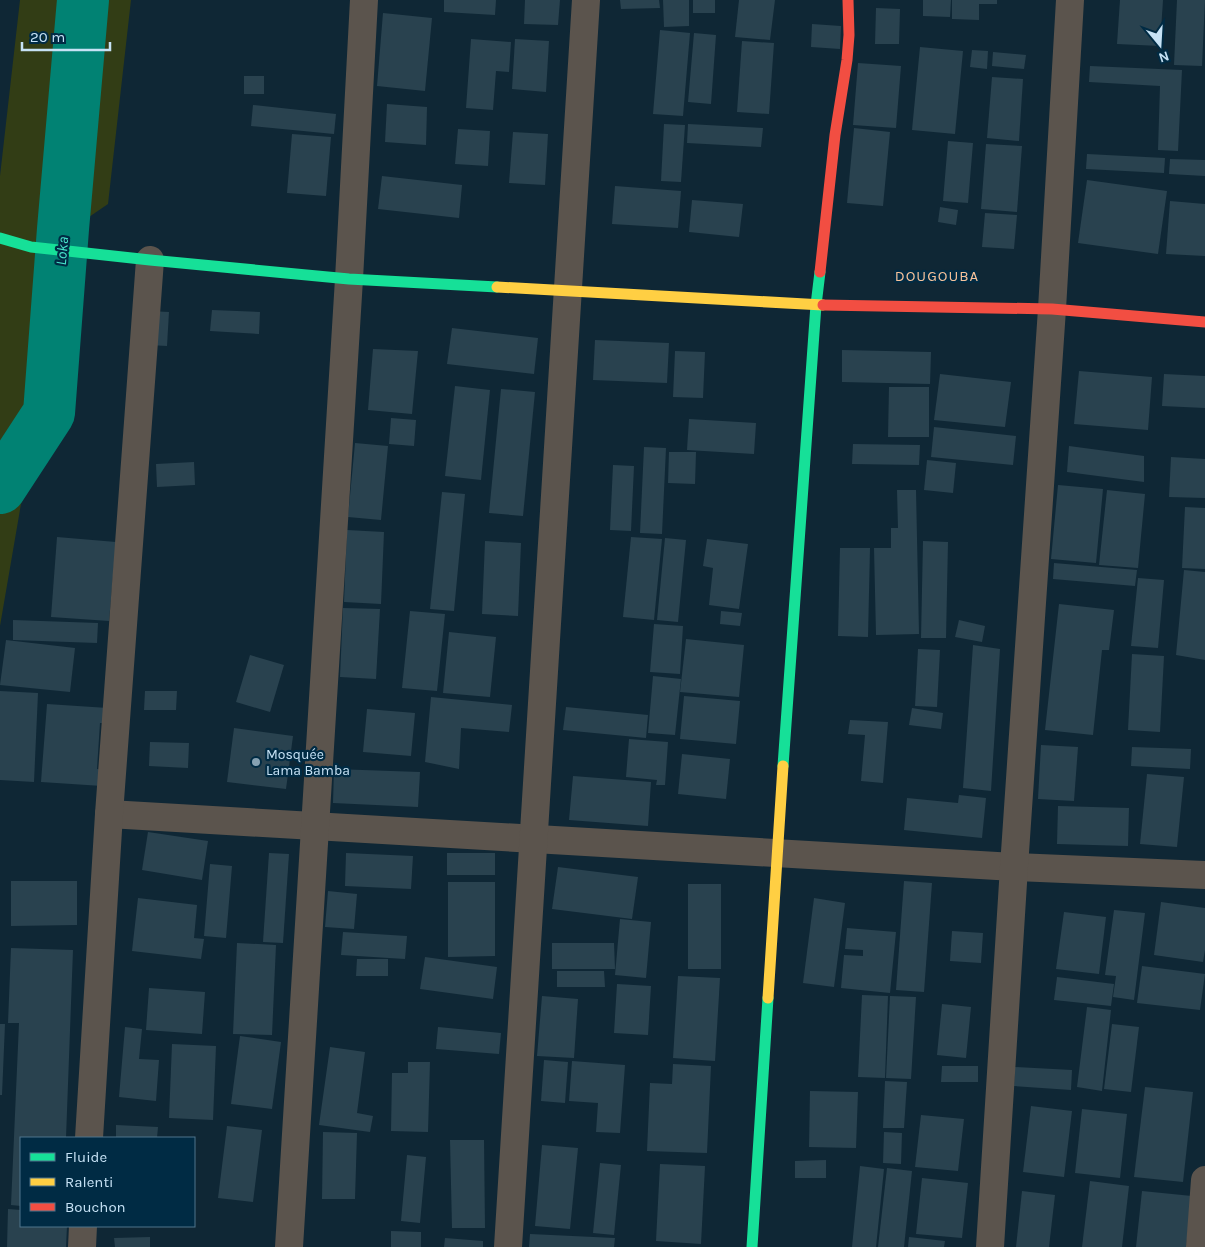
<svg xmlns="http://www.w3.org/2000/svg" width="1205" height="1247" font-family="Karla,sans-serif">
<rect width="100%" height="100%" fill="#0f2735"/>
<polygon fill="#323d15" points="20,0 131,0 108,204 70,230 57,424 21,504 0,626 0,176"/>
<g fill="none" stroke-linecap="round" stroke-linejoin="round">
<polyline stroke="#018273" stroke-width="52" points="0,488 49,413 63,229 83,0"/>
</g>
<g fill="#29424f">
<polygon points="444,0 496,0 495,15 444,12"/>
<polygon points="525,0 560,0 558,25 524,24"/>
<polygon points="620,0 659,0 660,8 621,9"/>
<polygon points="663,0 689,0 689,26 664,27"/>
<rect x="693" y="0" width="22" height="13"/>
<polygon points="739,0 775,0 770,40 735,37"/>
<polygon points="923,0 951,0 950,17 923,16"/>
<polygon points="952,0 997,0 997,4 979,4 979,20 952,19"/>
<polygon points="1120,0 1163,0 1160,46 1117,44"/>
<polygon points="1177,0 1205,0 1202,66 1174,65"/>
<polygon points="876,8 900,9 899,44 875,44"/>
<polygon points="383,13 432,18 425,91 377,86"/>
<polygon points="812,24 841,26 840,49 811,47"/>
<polygon points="660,30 690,33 683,116 653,114"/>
<polygon points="694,33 716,35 711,104 688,102"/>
<polygon points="471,39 511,42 509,72 496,71 493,110 466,108"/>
<polygon points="515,39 549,41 546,92 512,89"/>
<polygon points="742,41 774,43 769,114 737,112"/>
<polygon points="920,47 963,51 955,134 912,130"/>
<polygon points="972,50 988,51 987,69 970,67"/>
<polygon points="993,52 1026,55 1024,69 992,66"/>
<polygon points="858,63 901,66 896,128 853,125"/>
<polygon points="1090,66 1182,70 1178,151 1158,150 1160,86 1089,82"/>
<rect x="244" y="76" width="20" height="18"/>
<polygon points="992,77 1023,79 1019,141 987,138"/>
<polygon points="387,104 427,107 426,145 385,142"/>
<polygon points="253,105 336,114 334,134 251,126"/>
<polygon points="664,124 685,125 681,182 661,181"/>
<polygon points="688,124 763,128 761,147 687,143"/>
<polygon points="854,128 890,132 883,206 847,203"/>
<polygon points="458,129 490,131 488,166 455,164"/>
<polygon points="513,132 548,134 545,185 509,183"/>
<polygon points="292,134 331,137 326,196 287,193"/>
<polygon points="948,141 973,143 968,203 943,201"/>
<polygon points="986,144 1022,146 1017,212 981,209"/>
<polygon points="1087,154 1165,158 1164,173 1086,169"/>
<polygon points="1170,159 1205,160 1205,176 1169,174"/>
<polygon points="382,176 462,185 459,218 378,209"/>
<polygon points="1087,180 1167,191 1158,254 1078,243"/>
<polygon points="615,186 681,191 678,228 612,224"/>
<polygon points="692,200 743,204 739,237 689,232"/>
<polygon points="1170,201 1205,204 1205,256 1166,254"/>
<polygon points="940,207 958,210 956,225 938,222"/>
<polygon points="985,213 1017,215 1014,249 982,247"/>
<polygon points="212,310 260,312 259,334 210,331"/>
<polygon points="149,311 169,312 167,346 148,345"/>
<polygon points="452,328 538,338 534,374 447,364"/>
<polygon points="595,340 669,343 667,383 593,380"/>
<polygon points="373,349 418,351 412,414 368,410"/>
<polygon points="842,350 931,352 930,384 842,382"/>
<polygon points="675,351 705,352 703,398 673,397"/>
<polygon points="1079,371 1152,377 1148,430 1074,424"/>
<polygon points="940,374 1011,382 1005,427 934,420"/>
<polygon points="1164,374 1205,376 1205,408 1162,406"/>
<polygon points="455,386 490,390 481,480 445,476"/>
<polygon points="889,387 929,387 929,437 888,437"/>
<polygon points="501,389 535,392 523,516 489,513"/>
<polygon points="391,418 416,420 414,446 389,444"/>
<polygon points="689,419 756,423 754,454 687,450"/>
<polygon points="934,427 1016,436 1013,465 931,457"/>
<polygon points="355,443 388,446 381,520 348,517"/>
<polygon points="853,444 920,445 919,465 852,464"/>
<polygon points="1069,446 1144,456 1144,482 1067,472"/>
<polygon points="644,447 666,448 662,534 640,533"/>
<polygon points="669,452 696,452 695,484 668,483"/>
<polygon points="1171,457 1205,459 1205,498 1169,497"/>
<polygon points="927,460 956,463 953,493 924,490"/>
<polygon points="194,462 195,485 157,487 156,464"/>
<polygon points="613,465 634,466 631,531 610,530"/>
<polygon points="1058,485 1103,489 1096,563 1051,559"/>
<polygon points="897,490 916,490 919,634 876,635 874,548 891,548 891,528 898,528"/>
<polygon points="1107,490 1145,494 1138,568 1099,565"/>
<polygon points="442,492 465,494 454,611 430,609"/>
<polygon points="1185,507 1205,508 1205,569 1182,568"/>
<polygon points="347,530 384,532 381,604 344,602"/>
<polygon points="57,537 116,542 109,621 51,617"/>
<polygon points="631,537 662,539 654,620 623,617"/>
<polygon points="665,538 686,540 678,622 657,620"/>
<polygon points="707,539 748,544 739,609 709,605 713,568 703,566"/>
<polygon points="485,541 521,543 518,616 482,614"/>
<polygon points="923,541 948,542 946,638 921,638"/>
<polygon points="840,548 870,548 868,637 838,636"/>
<polygon points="1054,563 1137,570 1135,586 1053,579"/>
<polygon points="1184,570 1205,572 1205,660 1176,655"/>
<polygon points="1138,578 1164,580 1158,648 1131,646"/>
<polygon points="1059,604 1114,610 1109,650 1102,650 1093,735 1045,730"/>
<polygon points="343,608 380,609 376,679 340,677"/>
<polygon points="410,611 445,614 437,691 402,688"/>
<polygon points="721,611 742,613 740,626 720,624"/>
<polygon points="13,620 98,623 97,643 13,640"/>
<polygon points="959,620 985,626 982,642 955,637"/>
<polygon points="654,624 683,626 680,674 650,672"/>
<polygon points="449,632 496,637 490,697 443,693"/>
<polygon points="686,639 744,645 739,697 680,692"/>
<polygon points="6,640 75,648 70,692 0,685"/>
<polygon points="973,645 1000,649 991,791 963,788"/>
<polygon points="918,649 940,650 937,707 915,706"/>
<polygon points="1132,654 1164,656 1160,732 1128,730"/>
<polygon points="250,655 284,665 270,712 236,702"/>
<polygon points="653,676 681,679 675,735 648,733"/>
<polygon points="0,691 38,693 34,782 0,780"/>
<polygon points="145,691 177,691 176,710 144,710"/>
<polygon points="684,696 740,701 736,744 680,739"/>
<polygon points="431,697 512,705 509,732 461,728 459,769 425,762"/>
<polygon points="47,704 108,708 107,723 100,723 97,769 104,770 102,786 41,782"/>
<polygon points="566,707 648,715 646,738 563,730"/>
<polygon points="912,708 943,713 941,729 909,725"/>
<polygon points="367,709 415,713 411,756 363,752"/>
<polygon points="850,720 888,722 883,783 861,781 865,735 848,734"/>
<polygon points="234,728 293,736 286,789 227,782"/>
<polygon points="629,739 668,742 665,785 656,785 657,780 626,777"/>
<polygon points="150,742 189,743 188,768 149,766"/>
<polygon points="1041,745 1078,747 1074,801 1038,799"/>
<polygon points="1132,747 1191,749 1190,769 1131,766"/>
<polygon points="682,754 730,759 726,799 678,794"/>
<polygon points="334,769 420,772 418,807 333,803"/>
<polygon points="1147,774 1184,777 1177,847 1140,844"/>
<polygon points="573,776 651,782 648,826 569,820"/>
<polygon points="959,795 986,798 982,838 904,830 907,798 958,803"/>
<polygon points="1058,806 1129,808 1128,846 1057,844"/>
<polygon points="148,832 208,841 202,880 142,870"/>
<polygon points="269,853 289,854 283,943 263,942"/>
<polygon points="346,853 413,856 411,889 345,886"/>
<rect x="447" y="853" width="48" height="22"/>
<polygon points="210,864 232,866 226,938 204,936"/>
<polygon points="558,867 638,877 632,919 552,909"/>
<polygon points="11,881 77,881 77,925 11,926"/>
<polygon points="904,881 932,883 924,992 896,990"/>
<polygon points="448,882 495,882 495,956 448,957"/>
<rect x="688" y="884" width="33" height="85"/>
<polygon points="328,891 357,894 354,929 325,927"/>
<polygon points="138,898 197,905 194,938 204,939 201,959 132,951"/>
<polygon points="814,898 845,903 834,987 803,983"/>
<polygon points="1161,902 1205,908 1205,950 1203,962 1154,955"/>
<polygon points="1114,910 1145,913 1134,1000 1113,997 1116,976 1105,975"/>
<polygon points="1064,912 1106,917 1099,974 1056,969"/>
<polygon points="620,919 651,922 646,978 615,975"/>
<polygon points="847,928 896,932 890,993 841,988 844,955 863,956 863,950 845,949"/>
<polygon points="952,931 983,933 981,963 950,961"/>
<polygon points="343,932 407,936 405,959 341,955"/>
<polygon points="237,943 276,945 272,1035 233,1034"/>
<polygon points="552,943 614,943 615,969 552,969"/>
<polygon points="11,948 73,950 66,1138 21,1138 21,1206 11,1205 19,1023 8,1023"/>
<polygon points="425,957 497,967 493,999 420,989"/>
<polygon points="357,959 388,959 388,976 356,976"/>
<polygon points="1142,966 1205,974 1200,1010 1137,1003"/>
<polygon points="557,971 604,971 605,987 557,987"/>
<polygon points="678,976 720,978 715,1061 673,1058"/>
<polygon points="1057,977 1114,984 1111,1006 1054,1000"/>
<polygon points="617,984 651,986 648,1035 614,1033"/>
<polygon points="149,988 205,992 202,1034 146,1030"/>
<polygon points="862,995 888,996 885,1078 858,1077"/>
<polygon points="542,996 578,999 574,1058 537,1056"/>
<polygon points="890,996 916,997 911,1079 886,1078"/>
<polygon points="942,1004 971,1007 966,1058 937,1055"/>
<polygon points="1087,1007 1111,1010 1102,1091 1077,1087"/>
<polygon points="0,1024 5,1024 2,1095 0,1095"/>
<polygon points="1112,1024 1139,1027 1131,1092 1104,1089"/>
<polygon points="125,1027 142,1029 139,1059 159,1060 156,1101 119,1097"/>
<polygon points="438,1027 501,1033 499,1054 436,1049"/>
<polygon points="240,1036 281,1042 272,1109 231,1104"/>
<polygon points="172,1044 216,1046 213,1120 169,1118"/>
<polygon points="330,1047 365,1052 357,1113 373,1116 370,1132 319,1125"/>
<polygon points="544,1060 568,1062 565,1103 541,1101"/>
<polygon points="572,1061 625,1065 620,1133 596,1132 598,1103 569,1101"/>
<polygon points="408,1062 430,1062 428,1132 391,1131 392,1073 408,1073"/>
<polygon points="673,1064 711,1066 707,1153 647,1151 650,1083 672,1084"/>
<polygon points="942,1066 978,1066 978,1082 941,1082"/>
<polygon points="1015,1067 1072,1070 1071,1090 1014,1086"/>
<polygon points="885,1081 907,1082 904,1128 883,1128"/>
<polygon points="1145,1087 1193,1092 1183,1182 1134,1177"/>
<polygon points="810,1091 858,1092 856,1148 809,1147"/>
<polygon points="1031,1106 1072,1111 1064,1177 1023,1172"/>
<polygon points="1082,1109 1127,1114 1120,1178 1075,1173"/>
<polygon points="921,1115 964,1119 958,1171 915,1167"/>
<polygon points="116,1125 158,1127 157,1138 116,1138"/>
<polygon points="227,1126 262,1130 253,1202 218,1198"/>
<polygon points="323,1132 357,1133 355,1199 322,1199"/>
<polygon points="884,1132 902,1133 901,1164 883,1163"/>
<polygon points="450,1140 484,1140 485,1228 452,1228"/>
<polygon points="542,1145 578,1148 570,1229 535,1226"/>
<polygon points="407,1155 426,1157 420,1223 401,1221"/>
<polygon points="826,1160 826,1178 795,1178 795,1161"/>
<polygon points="600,1163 621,1165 614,1235 593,1233"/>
<polygon points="660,1164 705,1166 701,1244 656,1241"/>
<polygon points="860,1166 884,1169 876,1247 852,1247"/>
<polygon points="887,1168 912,1171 904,1247 878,1247"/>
<polygon points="922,1178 968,1183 962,1238 916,1234"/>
<polygon points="1090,1181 1129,1186 1122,1247 1082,1247"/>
<polygon points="1022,1191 1055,1195 1049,1247 1016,1247"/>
<polygon points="1142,1191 1192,1196 1186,1247 1136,1247"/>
<polygon points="8,1209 21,1210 21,1226 67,1226 66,1247 7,1247"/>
<polygon points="391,1231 421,1232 421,1247 391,1247"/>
<polygon points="530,1234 615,1238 614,1247 529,1247"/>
<polygon points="150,1237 150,1247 115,1247 114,1238"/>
<polygon points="909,1237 945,1241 944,1247 908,1247"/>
<polygon points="445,1238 483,1241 483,1247 444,1247"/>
</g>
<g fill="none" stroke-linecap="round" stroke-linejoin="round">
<g stroke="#5b544d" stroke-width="28">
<polyline points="109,814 1014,867 1205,875"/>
<polyline points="89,1138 109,814 150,260"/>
<polyline points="82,1247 83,1226"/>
<polyline points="289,1247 349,279 364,0"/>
<polyline points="508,1247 586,0"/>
<polyline points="990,1247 1014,867 1052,309 1070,0"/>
<polyline points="1200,1247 1205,1180"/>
</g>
<g stroke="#16e098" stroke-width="11">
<polyline points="0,238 31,247 150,260 349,279 497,287"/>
<polyline points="783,766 816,305 820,272"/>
<polyline points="752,1247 768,998"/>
</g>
<g stroke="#ffcf43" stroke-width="11">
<polyline points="497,287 823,305"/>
<polyline points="768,998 783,766"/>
</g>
<g stroke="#f24e42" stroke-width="11">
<polyline points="820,272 835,135 847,60 849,35 848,0"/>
<polyline points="823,305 1052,309 1205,322"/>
</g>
</g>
<circle fill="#86a1b2" stroke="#002b44" stroke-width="2" cx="256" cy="762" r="5"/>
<g text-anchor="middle" stroke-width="4.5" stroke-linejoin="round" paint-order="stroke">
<g font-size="14" fill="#c6e2f5" stroke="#002b44" text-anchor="start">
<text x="266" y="759">Mosquée<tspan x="266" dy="16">Lama Bamba</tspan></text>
</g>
<g font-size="15" font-style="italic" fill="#47e5cb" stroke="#002b44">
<text transform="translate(62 251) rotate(-85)" y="5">Loka</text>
</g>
<g font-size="15" letter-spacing="1" fill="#f7c39b" stroke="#002b44">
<text x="937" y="281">DOUGOUBA</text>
</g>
</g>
<rect x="20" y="1137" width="175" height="90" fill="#002b44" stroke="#4f748b"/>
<rect x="30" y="1153" width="25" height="8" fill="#16e098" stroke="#4f748b"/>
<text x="65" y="1162" font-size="15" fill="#c6e2f5">Fluide</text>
<rect x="30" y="1178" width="25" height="8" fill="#ffcf43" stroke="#4f748b"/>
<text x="65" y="1187" font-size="15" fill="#c6e2f5">Ralenti</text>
<rect x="30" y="1203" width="25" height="8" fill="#f24e42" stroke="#4f748b"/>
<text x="65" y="1212" font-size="15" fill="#c6e2f5">Bouchon</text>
<g transform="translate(1160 45) rotate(162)" stroke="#002b44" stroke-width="4" paint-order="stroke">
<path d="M0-4L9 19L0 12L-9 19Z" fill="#c6e2f5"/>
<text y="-8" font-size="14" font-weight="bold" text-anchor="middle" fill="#c6e2f5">N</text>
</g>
<path d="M22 42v8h88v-8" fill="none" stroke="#c6e2f5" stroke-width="2.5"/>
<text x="30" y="42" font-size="15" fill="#c6e2f5" stroke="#002b44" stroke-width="4" paint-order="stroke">20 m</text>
</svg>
